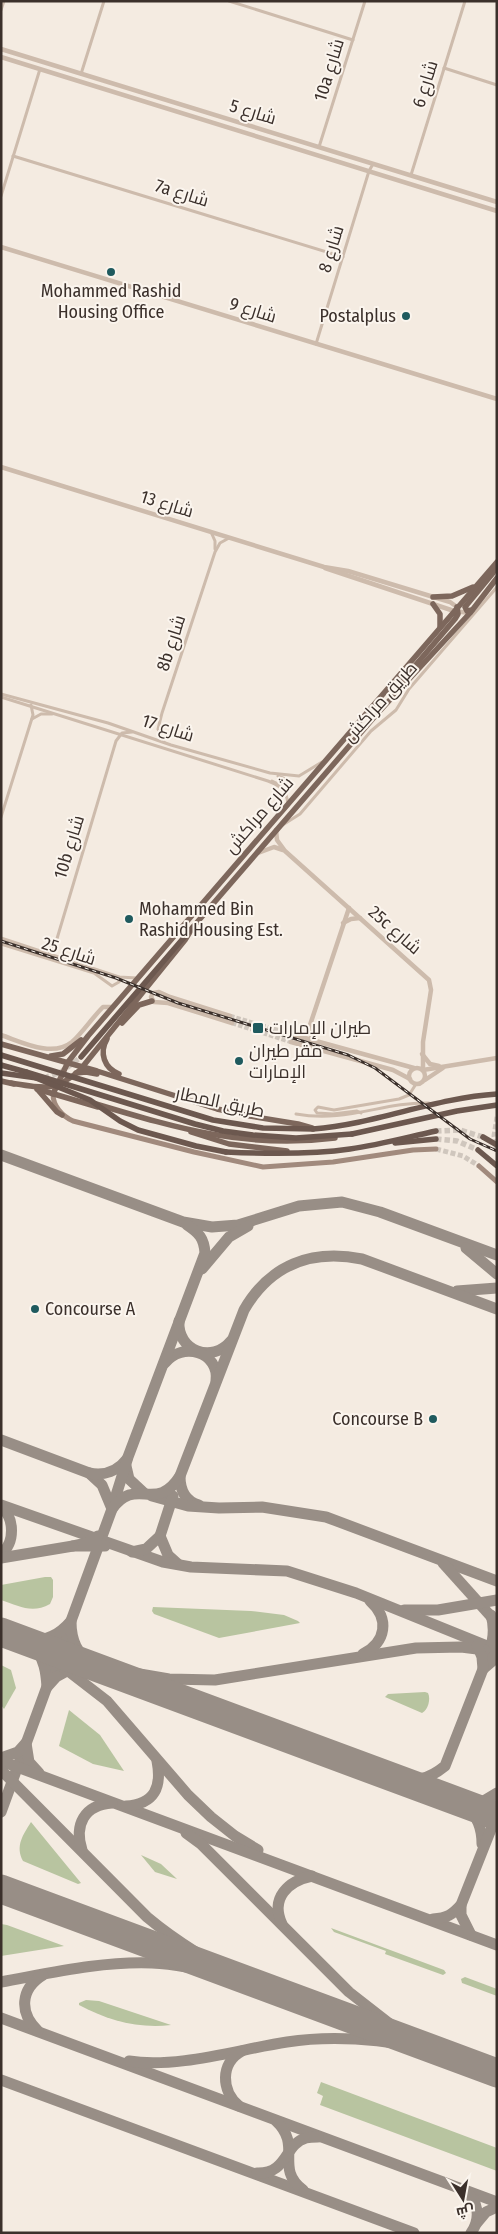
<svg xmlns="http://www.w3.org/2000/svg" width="498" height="2234" font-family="'Fira Sans Condensed',Cairo,sans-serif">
<rect width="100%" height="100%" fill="#f4ebe1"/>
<g fill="#b8c4a0">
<path d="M45,1577H51L53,1580V1597L50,1604C32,1614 19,1606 1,1600V1585Z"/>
<polygon points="153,1607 251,1611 284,1615 298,1621 300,1623 219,1638 154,1614 152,1611"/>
<polygon points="1,1665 11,1670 16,1688 4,1709 1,1705"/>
<path d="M425,1692L428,1693C431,1699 428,1710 422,1713L385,1697L388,1694Z"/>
<polygon points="69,1710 100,1735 124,1771 93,1764 59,1746"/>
<path d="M31,1822L81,1883L78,1884L23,1861C15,1846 23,1835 31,1822Z"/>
<polygon points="141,1855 161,1864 177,1879 155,1872"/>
<polygon points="1,1924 7,1925 64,1946 1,1956"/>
<polygon points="331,1928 444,1970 446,1973 443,1975 385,1954 386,1951 334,1932"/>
<polygon points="465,1977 497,1989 497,1996 462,1983 461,1979"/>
<path d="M86,2000L99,2001L171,2025C138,2029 107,2020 79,2005V2003Z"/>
<polygon points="321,2082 497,2148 497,2171 320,2105 323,2096 317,2093"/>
</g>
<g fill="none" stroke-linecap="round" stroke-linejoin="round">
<g stroke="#988e86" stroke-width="11">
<polyline points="1,1155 183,1222 212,1227 238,1225 299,1206 342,1202 380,1212 497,1255"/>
<polyline points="466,1248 497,1274"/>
<polyline points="202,1269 229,1237 248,1226"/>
<polyline points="457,1291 497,1288"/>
<path d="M179,1321C177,1351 212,1364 231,1341"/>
<path d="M165,1363C182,1341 220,1352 216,1381"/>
<polyline points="1,1440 89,1473 102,1485 112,1509 1,1812"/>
<polyline points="126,1466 129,1479 144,1493"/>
<path d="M89,1473C104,1476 118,1471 127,1459"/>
<path d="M180,1476C180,1489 184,1501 199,1505"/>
<polyline points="152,1496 188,1506 219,1508 262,1507 326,1517 497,1581"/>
<polyline points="173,1496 160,1536 168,1555 178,1564"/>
<polyline points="1,1505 163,1562 191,1567 287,1571 356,1593 497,1650"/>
<path d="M113,1505L128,1457L205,1253C204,1238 199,1233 187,1225"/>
<path d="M1,1507C15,1518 15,1543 1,1554"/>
<path d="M112,1509C136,1475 156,1514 180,1476L244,1310C270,1265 311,1249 362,1259L497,1309"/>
<polyline points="98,1536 87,1543 73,1546 105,1546"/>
<polyline points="132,1552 146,1549 160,1536"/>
<polyline points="1,1558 73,1546"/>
<polyline points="443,1563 497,1623"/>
<polyline points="404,1610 438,1610 497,1600"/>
<path d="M491,1615C497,1635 490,1650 483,1669L497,1657"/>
<polyline points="8,1635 42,1652"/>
<path d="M27,1642C47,1640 58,1636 71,1621C71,1641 77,1653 93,1666"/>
<path d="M36,1648C44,1661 46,1671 47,1687L56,1677L76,1666H93L169,1679L215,1680L416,1648L461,1647L485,1650"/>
<path d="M363,1654C386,1642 390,1619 370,1601"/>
<polyline points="63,1667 107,1701 188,1795 211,1817 235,1836 258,1850"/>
<polyline points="1,1758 18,1752 26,1743 29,1762 39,1773"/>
<polyline points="1,1761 497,1945"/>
<path d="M1,1770L147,1917C178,1943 211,1962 247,1981"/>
<path d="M393,1778C415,1782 428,1780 445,1766L483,1669L482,1657L477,1645"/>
<path d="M126,1806C155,1804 162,1787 157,1761"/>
<polyline points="186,1833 201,1844 349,1992 399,2031 434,2050"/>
<path d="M482,1844C482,1827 477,1818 467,1805L482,1802L497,1793"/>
<path d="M82,1850C74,1825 84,1805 112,1803"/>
<polyline points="1,1884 11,1892"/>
<polyline points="461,1905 461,1915 471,1935"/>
<path d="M433,1919C447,1918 452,1915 461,1905L497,1814"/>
<path d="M282,1924C270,1898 288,1881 312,1876"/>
<path d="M1,1982C51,1973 102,1961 152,1963C179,1964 205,1971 231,1977"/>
<polyline points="1,2018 497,2202"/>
<path d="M38,2031C19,2013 20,1989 43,1975"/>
<path d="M129,2061C176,2069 240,2049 287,2042C332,2035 378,2039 423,2048"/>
<polyline points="497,2065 434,2050 472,2067 497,2082"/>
<polyline points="1,2080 414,2233"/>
<path d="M239,2106C221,2091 220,2063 242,2051"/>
<path d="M276,2121C303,2146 274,2168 303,2190"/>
<path d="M257,2173C288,2174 284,2144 306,2138C310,2137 315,2137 318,2137"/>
<path d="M464,2191C479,2200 481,2219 471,2233"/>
<polyline points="476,2224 486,2212 497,2207"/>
</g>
<g stroke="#988e86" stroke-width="29">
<polyline points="1,1632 497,1816"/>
<polyline points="1,1889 497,2073"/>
</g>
<g stroke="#cfc6bd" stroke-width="4.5" stroke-dasharray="4.5 2" stroke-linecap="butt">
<polyline points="230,1016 294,1035"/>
<polyline points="232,1023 291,1042"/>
</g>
<g stroke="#cfc6bd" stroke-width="5" stroke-dasharray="5 2.5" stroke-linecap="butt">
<polyline points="497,1117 494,1136 497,1154"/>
<polyline points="436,1149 463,1156 479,1166"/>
</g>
<g stroke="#cfc6bd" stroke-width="5.5" stroke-dasharray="5.5 3" stroke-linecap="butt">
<polyline points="44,1078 61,1072 81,1057"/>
<polyline points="436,1131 460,1130 483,1137"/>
<polyline points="436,1139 457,1141 478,1150"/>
</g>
<g stroke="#cdbbac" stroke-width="3">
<polyline points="229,1 353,40"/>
<polyline points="1,10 4,1"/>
<polyline points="444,68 497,85"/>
<polyline points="81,74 104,1"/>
<polyline points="319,147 365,1"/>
<polyline points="13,156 343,257"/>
<polyline points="411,175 465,1"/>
<polyline points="1,196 40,69"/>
<polyline points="316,344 369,171 373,164"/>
<polyline points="211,532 215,541 215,549"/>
<polyline points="1,694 108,723 171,745 270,773 299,776 322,762"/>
<path d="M1,697L268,781C281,786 287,790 288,805"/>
<polyline points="32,719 41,714 52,714"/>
<polyline points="164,742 158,729 162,713 215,552 220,543 229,538"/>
<polyline points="272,781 286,788 291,786 290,781 278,776"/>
<polyline points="1,817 33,715 31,705"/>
<polyline points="281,826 300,814 371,731 396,710 409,689 497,587"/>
<polyline points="1,938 119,977 137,978"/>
<polyline points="1,944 94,973 112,986 119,982 119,977"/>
<polyline points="46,953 56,942 116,741 122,733 132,732"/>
<polyline points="361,1113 357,1111 333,1114 317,1113 315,1110 318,1107 334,1110 399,1099 409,1095 416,1084"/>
<path d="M296,1114C347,1123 382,1102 429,1103"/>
</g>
<g stroke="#cdbbac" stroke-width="4.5">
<polyline points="1,49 497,202"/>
<polyline points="1,57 497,211"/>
<polyline points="1,247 497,399"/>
<polyline points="1,467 324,567 348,571 450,602 457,607"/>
<polyline points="325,568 454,611 470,613"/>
<polyline points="276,830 277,840 285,851 429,980 431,990 423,1042 423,1070"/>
<polyline points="258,853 274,847 283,850"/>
<polyline points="343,923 351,919 360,918"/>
<polyline points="230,1016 170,997 159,992 153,993 151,997 154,1002 168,1003 232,1023"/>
<path d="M1,1035C22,1042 52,1058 72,1042C83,1032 92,1018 103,1007H113"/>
<polyline points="294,1035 414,1068"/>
<polyline points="315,1041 310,1034 309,1028 349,908"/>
<polyline points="291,1042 393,1070 410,1079"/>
<polyline points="422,1054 430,1064 439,1066"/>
<circle cx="417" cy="1076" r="8"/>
<polyline points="423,1070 497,1058"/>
<polyline points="425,1080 443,1068"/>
</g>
<g stroke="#a18a7d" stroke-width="5">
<path d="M53,1094C53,1106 62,1116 73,1121L194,1152L263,1167L333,1162L413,1150L436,1149"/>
<polyline points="479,1166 497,1182"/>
</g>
<g stroke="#7d675c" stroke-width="5.5">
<polyline points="433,597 452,596 473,587"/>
<polyline points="433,604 440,614 440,627"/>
<polyline points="472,610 467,611 465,607 493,573 496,565"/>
<polyline points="399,689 402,681 455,619 458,614 457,607"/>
<polyline points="122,1023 139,1005 152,1001"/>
<path d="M107,1039C99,1053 104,1068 119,1074"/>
<polyline points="1,1044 97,1071 217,1109 250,1116 298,1124 312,1128"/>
<polyline points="51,1056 63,1054 81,1040"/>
<polyline points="76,1073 86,1072 97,1074"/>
<polyline points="1,1081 14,1084"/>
<path d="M11,1083C43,1088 54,1093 80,1070L185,940L193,927L376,715L470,613L497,578"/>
<polyline points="37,1089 98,1107"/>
<polyline points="38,1090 57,1112 62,1115"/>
<polyline points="53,1094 68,1062 88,1036 497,562"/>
<path d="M96,1104C179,1129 248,1149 335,1138"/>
<polyline points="191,1132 229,1144 287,1151"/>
</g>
<g stroke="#6c584f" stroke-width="5.5">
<polyline points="81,1057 193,927"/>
<polyline points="1,1065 26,1072"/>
<polyline points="1,1073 37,1078"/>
<path d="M313,1129C376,1124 434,1098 497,1094"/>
<polyline points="352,1134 457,1111 497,1105"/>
<polyline points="483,1137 497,1145"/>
<polyline points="395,1143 436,1139"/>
<polyline points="478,1150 497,1166"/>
<path d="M226,1152C267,1154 309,1155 350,1149C379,1145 408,1137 436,1131"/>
</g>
<g stroke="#3b302b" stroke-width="3">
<polyline id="rail" points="1,941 116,978 178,1003 348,1055 375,1068 470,1139 497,1151"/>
</g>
<use href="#rail" stroke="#fbf5ee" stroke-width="1" stroke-dasharray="4" stroke-linecap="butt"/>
<g stroke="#6c584f" stroke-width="5.5">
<polyline points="1,1055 213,1120 263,1128 313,1129"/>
<polyline points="26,1072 195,1124 223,1131 253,1135 296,1138 352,1134"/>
<polyline points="36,1078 90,1100 120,1121 138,1130 196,1146 226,1152"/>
</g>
</g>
<g fill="#1f5a5e" stroke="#fbf5ee" stroke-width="2">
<circle cx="111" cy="272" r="5"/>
<circle cx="406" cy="316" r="5"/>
<circle cx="129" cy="919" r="5"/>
<rect x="252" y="1022" width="12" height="12" rx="2.5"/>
<circle cx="239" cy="1061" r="5"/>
<circle cx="35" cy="1309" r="5"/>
<circle cx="433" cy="1419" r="5"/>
</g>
<g text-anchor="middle" stroke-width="4" stroke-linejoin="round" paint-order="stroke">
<g font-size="18" fill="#3b302b" stroke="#fbf5ee">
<text transform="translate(329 70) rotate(-73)" y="6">10a شارع</text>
<text transform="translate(425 84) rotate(-73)" y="6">شارع 6</text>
<text transform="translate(253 112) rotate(17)" y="6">شارع 5</text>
<text transform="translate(182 193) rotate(17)" y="6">7a شارع</text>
<text transform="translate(331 249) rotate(-73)" y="6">شارع 8</text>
<text transform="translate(253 310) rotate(17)" y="6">شارع 9</text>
<text transform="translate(167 504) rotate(17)" y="6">شارع 13</text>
<text transform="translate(171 643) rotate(-72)" y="6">8b شارع</text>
<text transform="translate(380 702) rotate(-48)" y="6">طريق مراكش</text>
<text transform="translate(168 728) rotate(18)" y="6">شارع 17</text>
<text transform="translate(259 815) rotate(-49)" y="6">شارع مراكش</text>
<text transform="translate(69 847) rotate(-73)" y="6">10b شارع</text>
<text transform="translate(395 930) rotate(41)" y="6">25c شارع</text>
<text transform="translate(69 951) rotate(18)" y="6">شارع 25</text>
<text transform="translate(220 1102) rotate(12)" y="6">طريق المطار</text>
</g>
<g font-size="18" fill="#3b302b" stroke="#fbf5ee" text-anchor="start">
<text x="111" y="297" text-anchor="middle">Mohammed Rashid<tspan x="111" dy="21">Housing Office</tspan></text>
<text x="396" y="322" text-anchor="end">Postalplus</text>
<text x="139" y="915">Mohammed Bin<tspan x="139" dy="21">Rashid Housing Est.</tspan></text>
<text x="269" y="1034">طيران الإمارات</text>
<text x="249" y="1057">مقر طيران<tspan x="249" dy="21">الإمارات</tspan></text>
<text x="45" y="1315">Concourse A</text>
<text x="423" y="1425" text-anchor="end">Concourse B</text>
</g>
</g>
<rect width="498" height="2234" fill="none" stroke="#3b302b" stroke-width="5"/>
<g transform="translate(463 2199) rotate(169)" stroke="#fbf5ee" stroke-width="4" paint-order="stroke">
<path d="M0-4L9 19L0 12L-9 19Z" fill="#3b302b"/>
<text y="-8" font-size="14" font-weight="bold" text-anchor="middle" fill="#3b302b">ش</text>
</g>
</svg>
